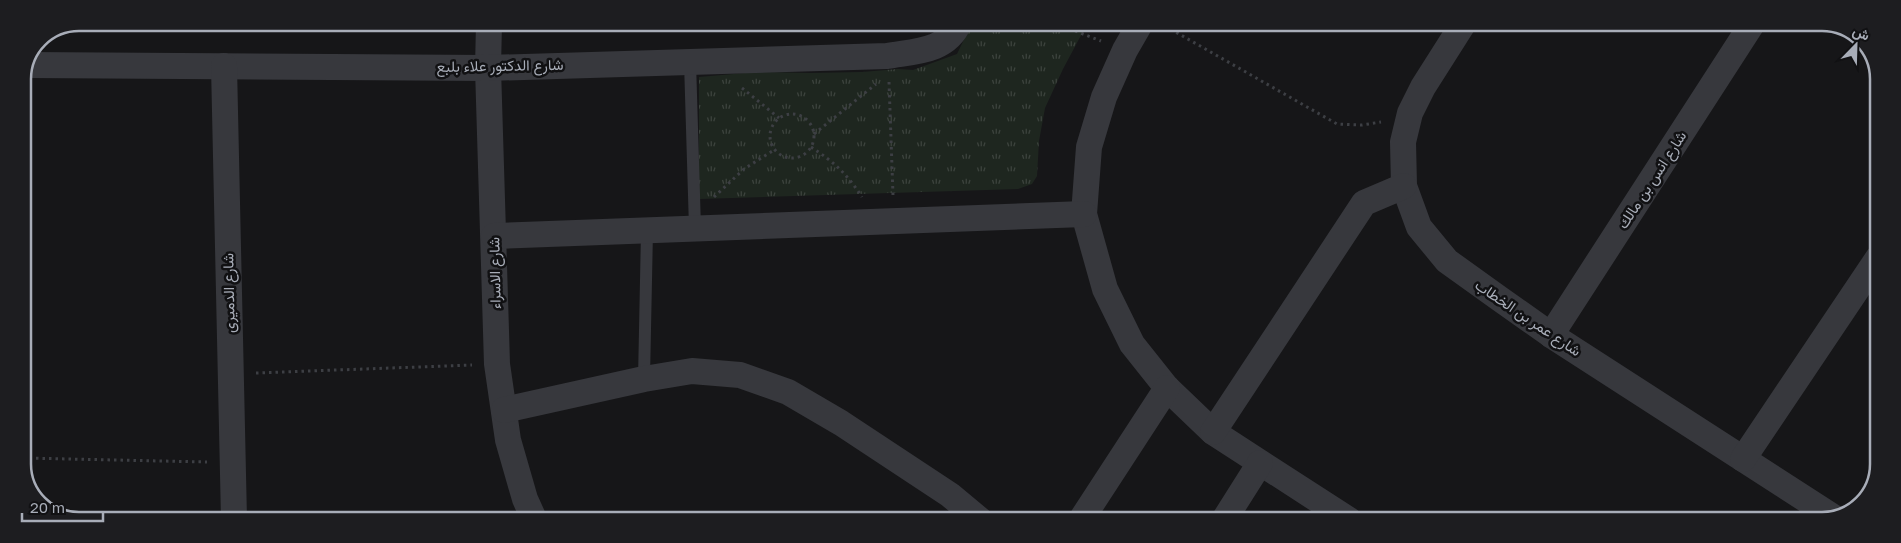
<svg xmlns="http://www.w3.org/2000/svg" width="1901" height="543" font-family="'Golos Text',Vazirmatn,sans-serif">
<defs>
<pattern id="grass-tufts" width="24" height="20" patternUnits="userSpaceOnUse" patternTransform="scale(1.25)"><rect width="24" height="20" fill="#1e261f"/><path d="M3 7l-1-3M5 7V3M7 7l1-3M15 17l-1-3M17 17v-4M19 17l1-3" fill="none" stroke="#3c433d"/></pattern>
</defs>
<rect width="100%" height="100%" fill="#161618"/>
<polygon fill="url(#grass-tufts)" points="972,23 1087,24 1063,69 1045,108 1039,141 1037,176 1032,184 1018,189 699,199 699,77 757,72 811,73 862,72 898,69 913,70 957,54"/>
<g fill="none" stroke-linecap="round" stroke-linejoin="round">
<g stroke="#3d3f44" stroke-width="3" stroke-dasharray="2.5 4" stroke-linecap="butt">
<polyline points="1057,24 1101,41"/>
<polyline points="1165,26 1337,124 1362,125 1381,122"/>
<polyline points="889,82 893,195"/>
<polyline points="742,88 779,118"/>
<circle cx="792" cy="136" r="22"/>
<polyline points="814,134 876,84"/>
<path d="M811,147C834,162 847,174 862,197"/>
<polyline points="714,197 744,169 774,150"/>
<polyline points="256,373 472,365"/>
<polyline points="23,458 207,462"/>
</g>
<g stroke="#37383d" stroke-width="12">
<polyline points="690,62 695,228"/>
<polyline points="644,379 647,231"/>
</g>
<g stroke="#37383d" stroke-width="26">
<polyline points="489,23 488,68 497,364 508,440 525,499 534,519"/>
<polyline points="1140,24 1125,50 1104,97 1089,147 1084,214 1105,289 1132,344 1167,388 1213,432 1349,520"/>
<polyline points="1463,24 1423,87 1410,113 1403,142 1404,186 1419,227 1447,261 1500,299 1551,335 1833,517"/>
<path d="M28,65L488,68L887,56C915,51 946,52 959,23"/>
<polyline points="224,66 234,519"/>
<polyline points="494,236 1084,214"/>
<polyline points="1551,335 1752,24"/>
<polyline points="504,410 644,379 692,371 740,375 788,392 841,423 950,495 980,520"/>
<polyline points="1213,432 1364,203 1404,186"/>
<polyline points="1743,459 1878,258"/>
<polyline points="1081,520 1167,388"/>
<polyline points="1224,520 1260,463"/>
</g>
</g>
<g text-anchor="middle" stroke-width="5" stroke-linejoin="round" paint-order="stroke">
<g font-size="15" fill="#a8adb8" stroke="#111113">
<text transform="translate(500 66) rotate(-1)" y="5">شارع الدكتور علاء بلبع</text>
<text transform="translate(1652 180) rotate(-57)" y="5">شارع انس بن مالك</text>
<text transform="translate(495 273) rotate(-91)" y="5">شارع الاسراء</text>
<text transform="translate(229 293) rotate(-91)" y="5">شارع الدميرى</text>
<text transform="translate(1528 318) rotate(34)" y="5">شارع عمر بن الخطاب</text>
</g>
</g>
<path d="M0 0H1901V543H0ZM79 31H1822A48 48 0 0 1 1870 79V464A48 48 0 0 1 1822 512H79A48 48 0 0 1 31 464V79A48 48 0 0 1 79 31Z" fill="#1d1d20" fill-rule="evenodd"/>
<path fill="none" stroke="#a8adb8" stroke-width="2.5" d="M79 31H1822A48 48 0 0 1 1870 79V464A48 48 0 0 1 1822 512H79A48 48 0 0 1 31 464V79A48 48 0 0 1 79 31Z"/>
<g transform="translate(1856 45) rotate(23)" stroke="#111113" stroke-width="4" paint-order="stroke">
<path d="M0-4L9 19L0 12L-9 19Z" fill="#a8adb8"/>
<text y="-8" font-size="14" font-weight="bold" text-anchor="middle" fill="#a8adb8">ش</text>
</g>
<path d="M22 513v8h81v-8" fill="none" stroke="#a8adb8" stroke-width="2.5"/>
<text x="30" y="513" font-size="15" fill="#a8adb8" stroke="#111113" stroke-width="4" paint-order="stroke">20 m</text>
</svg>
